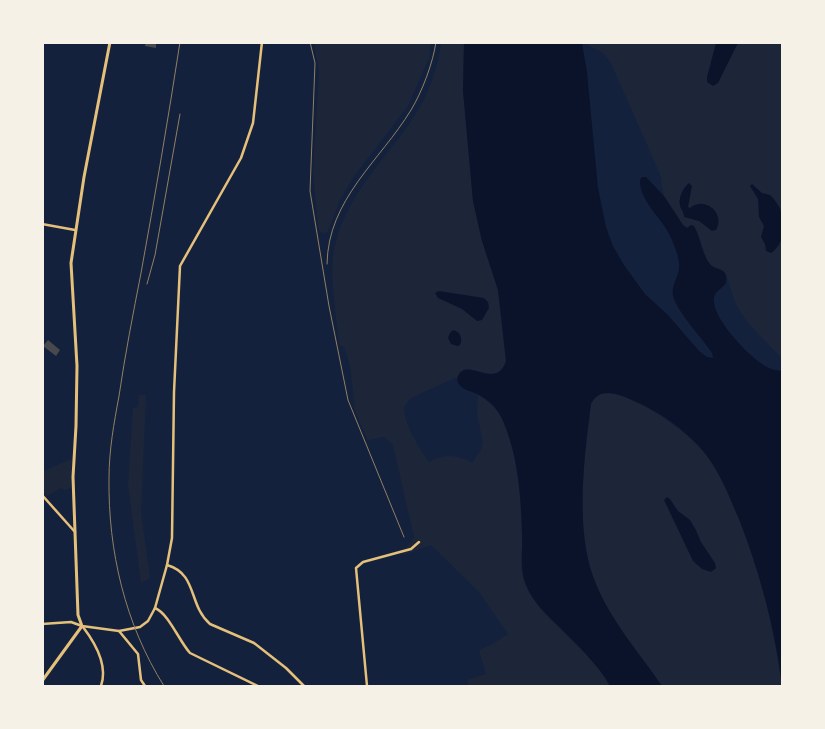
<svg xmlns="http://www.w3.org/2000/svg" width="825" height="729" font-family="'Golos Text',sans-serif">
<rect width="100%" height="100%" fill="#14213d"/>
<g fill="#1d2539">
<polygon points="314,43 431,43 429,58 408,106 354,176 340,200 328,231 324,233 320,232 318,227 313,172 319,71"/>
<path d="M441,43H464L463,91L473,201L482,241L498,290L506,361C499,385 479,368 464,369L457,377L411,398L404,407C404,424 419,448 429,462C443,454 458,454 472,463L481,450L483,443L477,413L478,394C484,399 491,403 496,409C517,435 521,501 522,535C523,549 520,563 523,577C529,601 549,617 566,634C582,650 599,666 610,686H469L467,680L486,674L479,650L491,645L508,634L479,592L431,545L404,555L401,551L407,547L414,537L393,445L384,437L372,439L368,441L355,410L350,365L344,347L339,345C337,316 328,273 335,246C346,195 386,159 414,117C428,96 438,68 441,43Z"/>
<path d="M584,43H782V359C767,342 748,326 737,306C732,297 729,279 725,273C721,267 714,269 709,263C703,253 699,230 692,225L687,228L683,225L664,196L660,174L611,63L603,53Z"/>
<path d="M605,393C626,394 643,405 661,416C677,427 695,440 707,456C722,476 731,501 741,524C762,578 774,629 782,686H662C640,654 611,621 596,584C574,532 584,459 591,404C594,397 597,394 605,393Z"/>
<polygon points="139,395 146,395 141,513 150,578 141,583 128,484 133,408 138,407"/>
<polygon points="72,459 71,488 64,490 61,488 47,496 43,491 43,471"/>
</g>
<g fill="#0b132b">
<path d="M464,43H582L587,72L598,188L606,227L613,246L624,265L645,294L668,315L699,351L707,357L713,358L712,353C702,338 680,315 674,299C669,287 679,278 679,266C679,257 675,248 672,240C664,219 639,202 640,180L642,177H646L664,196L683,225L687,228L691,225L694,226C701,238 701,253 710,264C716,272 729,266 726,283C722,289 715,291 714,298C711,318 751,359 767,367C772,370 777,370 782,371V686C775,630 761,577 741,524C731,501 722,476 707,456C688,431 656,409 627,398C614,392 598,389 591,404C584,458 574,533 596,584C611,621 640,654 662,686H610C597,663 577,645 558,626C546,614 533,602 526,585C519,568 523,551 522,533C521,495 518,456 503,421C498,409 489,400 477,394C469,390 460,390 457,380C463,352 496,393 506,361L498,290L482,241L473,201L463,91Z"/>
<polygon points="716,43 738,43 718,83 713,86 707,82 707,77"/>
<path d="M689,183L692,186L688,207L690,208C705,195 726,214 716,230L712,231L699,221L684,217C684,212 682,211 680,206C678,198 683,188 689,183Z"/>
<path d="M752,184L762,193L770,195C773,198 776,201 778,205C786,217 786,244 771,253L766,251L765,244L761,237L764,226L759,217L758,199L750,186Z"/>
<polygon points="439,291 484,298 488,302 489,308 482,320 477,321 462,309 438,298 435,293"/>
<path d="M453,330C460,331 463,339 460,345L457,346L451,344L448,338L450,333Z"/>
<polygon points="667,497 670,499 678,511 690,520 696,530 701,542 715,563 716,568 711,572 702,569 693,561 664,500"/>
</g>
<g fill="#48494c">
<polygon points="146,42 156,42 156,48 145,46"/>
<polygon points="48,340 60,350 56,356 43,346"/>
</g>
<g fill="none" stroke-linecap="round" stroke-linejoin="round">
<g stroke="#e5c07b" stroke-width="2.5">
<polyline points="42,224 75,230"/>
<polyline points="42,495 75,532"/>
<path d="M167,565C198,574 188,605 210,624L254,643L286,668L304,686"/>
<path d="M155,608C169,614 179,641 190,653L258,686"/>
<polyline points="42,624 71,622 82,626 119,631 140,627 148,621 155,608 167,565 172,538 174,392 180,266 241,158 253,123 262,42"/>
<path d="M83,627C96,644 108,666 101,686"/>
<polyline points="119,631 138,654 141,680 145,686"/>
<polyline points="367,686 356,568 363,562 411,549 419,542"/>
</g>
<polyline stroke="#e5c07b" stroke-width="3" points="42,681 82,626 78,615 73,477 76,426 77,366 71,263 84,177 110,42"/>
<g stroke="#918062" stroke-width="1">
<polyline points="310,42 315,63 310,191 329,306 348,400 404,537"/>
<path d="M327,264C328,199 380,161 411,110C422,92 433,63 436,42"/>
<polyline points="147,284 155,255 180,114"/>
<path d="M164,686C125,624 108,551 109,478C109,450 114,423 119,396C125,355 133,314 141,273C155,196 168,120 180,42"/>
</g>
</g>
<rect width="825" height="729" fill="none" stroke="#f6f1e7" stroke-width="88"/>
</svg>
